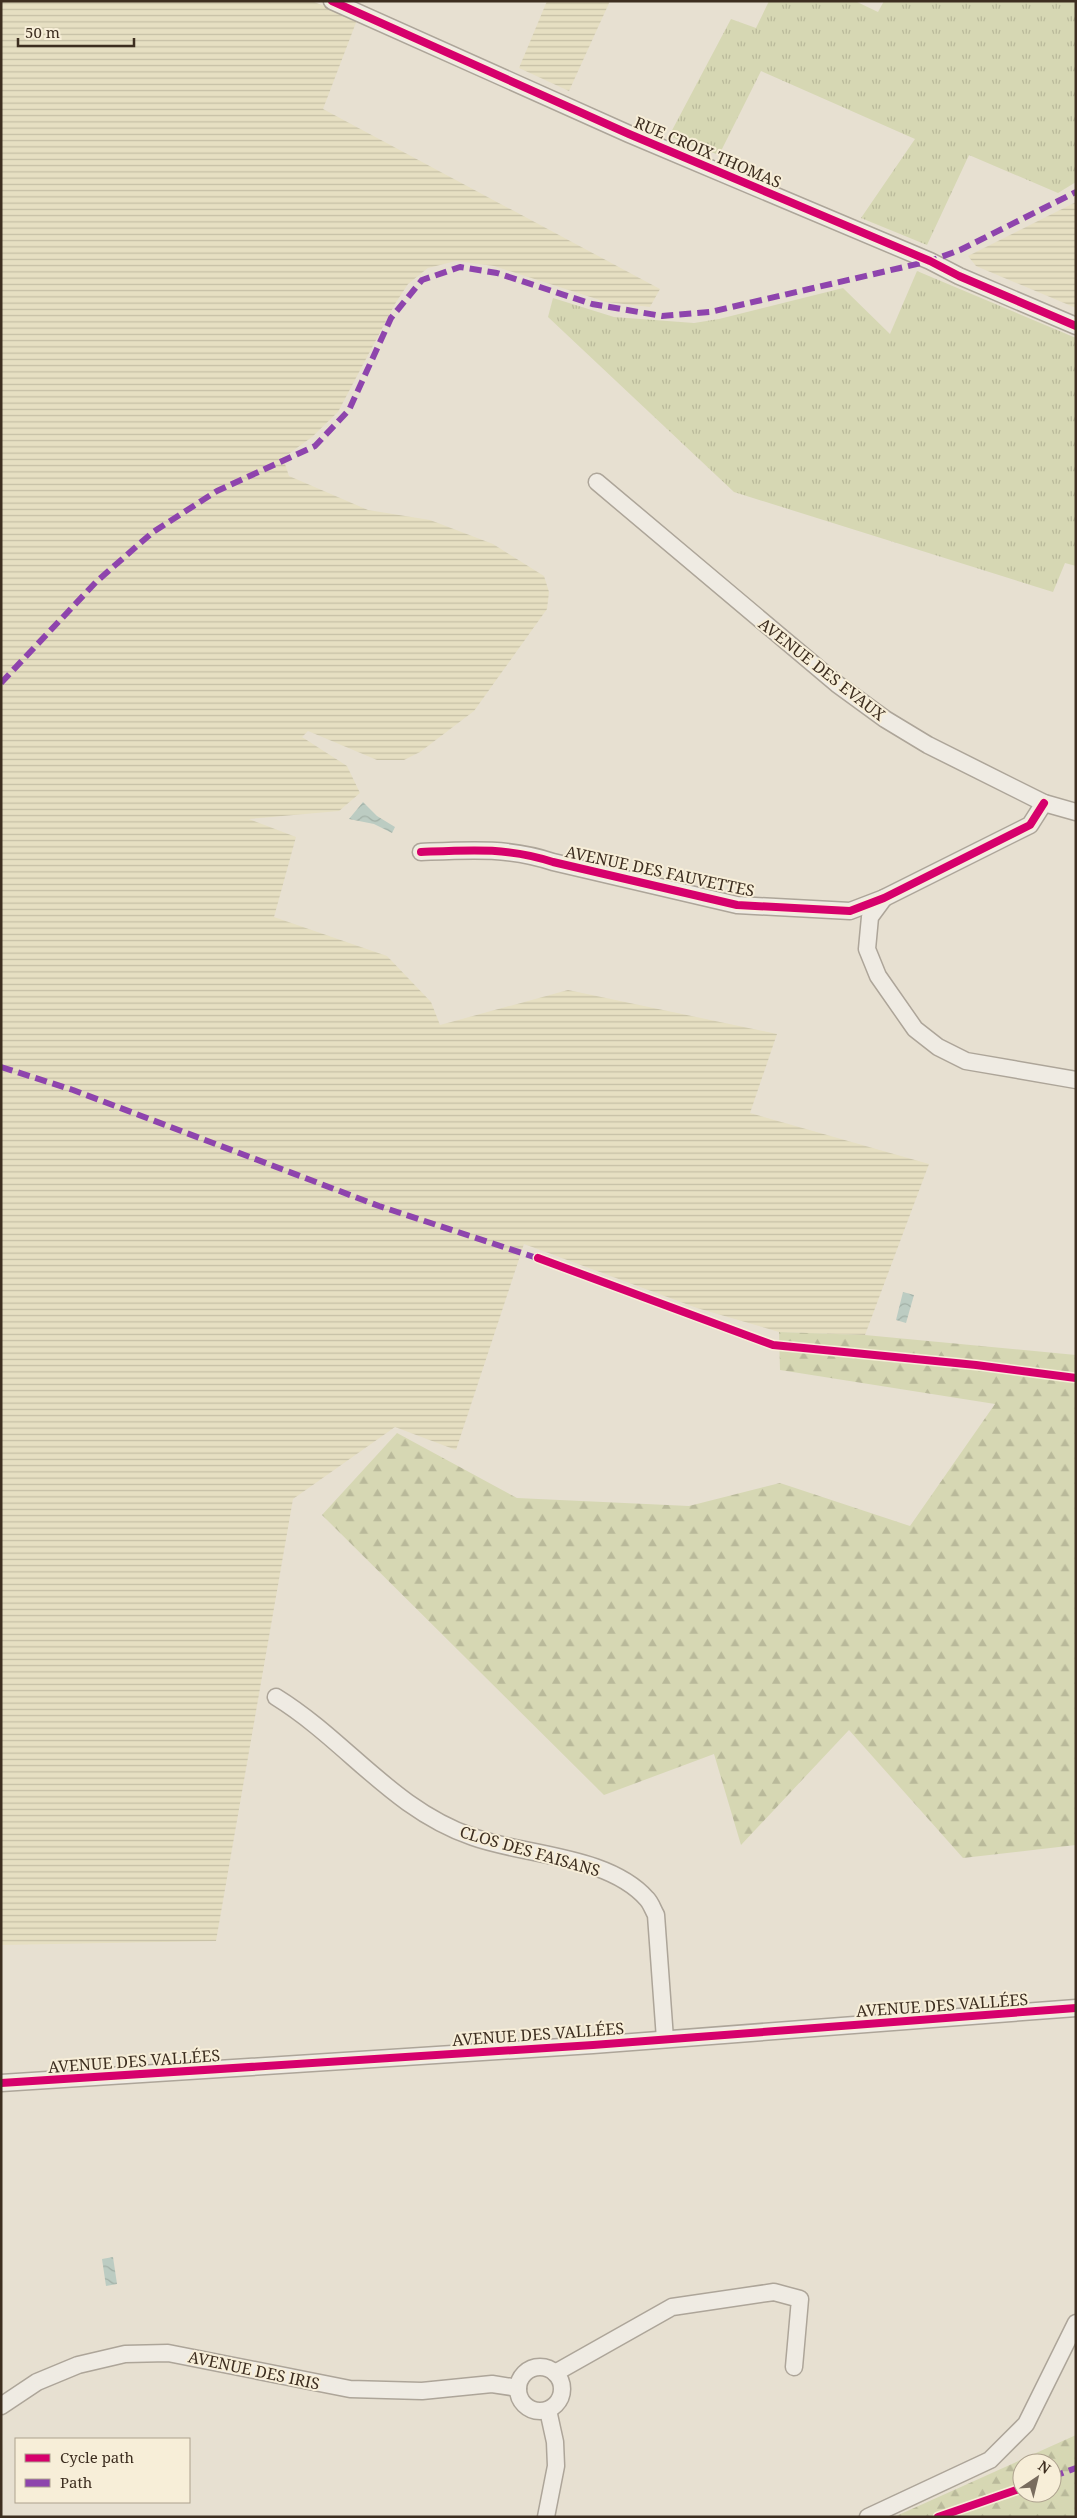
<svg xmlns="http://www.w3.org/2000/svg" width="1077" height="2518" font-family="'Noto Serif',serif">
<defs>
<pattern id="farmland-rules" width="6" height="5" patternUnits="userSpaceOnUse" patternTransform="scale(1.25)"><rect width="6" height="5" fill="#e6dfc2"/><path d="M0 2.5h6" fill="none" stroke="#c6c0a6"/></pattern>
<pattern id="grass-tufts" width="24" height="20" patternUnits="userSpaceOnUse" patternTransform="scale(1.25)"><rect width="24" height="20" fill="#d6d7b3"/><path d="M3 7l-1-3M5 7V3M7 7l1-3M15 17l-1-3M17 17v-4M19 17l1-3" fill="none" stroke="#b9b99a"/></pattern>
<pattern id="forest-firs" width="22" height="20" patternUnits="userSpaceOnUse" patternTransform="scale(1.25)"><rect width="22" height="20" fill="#d6d7b3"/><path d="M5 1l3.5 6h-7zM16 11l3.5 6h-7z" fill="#b9b99a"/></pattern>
<pattern id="water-waves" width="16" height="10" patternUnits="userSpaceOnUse" patternTransform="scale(1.25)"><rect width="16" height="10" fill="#bcccc2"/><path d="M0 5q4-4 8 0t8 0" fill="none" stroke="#a2b0a6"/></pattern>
</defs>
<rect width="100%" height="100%" fill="#e7e0d1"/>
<g fill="url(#farmland-rules)">
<polygon points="1,1 312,1 357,20 323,109 660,289 650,307 606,302 494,266 456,261 428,268 408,284 395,304 338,412 312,437 283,458 289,476 368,510 430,520 493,544 544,576 549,592 547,609 474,711 420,752 404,760 377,760 308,731 302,737 347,766 360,793 339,811 249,819 296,837 274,917 387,956 431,1002 440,1025 568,990 777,1034 750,1113 929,1164 865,1335 779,1332 697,1308 524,1244 456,1450 395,1427 293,1499 216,1941 1,1945"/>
<polygon points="547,1 610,1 569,91 519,68"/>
<polygon points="1076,202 1076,308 976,266 968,256"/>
</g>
<g fill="url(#grass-tufts)">
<polygon points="769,1 855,1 878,12 884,1 1076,1 1076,182 1058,193 969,155 927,245 861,218 915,139 761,71 719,155 669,136 731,19 756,28"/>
<polygon points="917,271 1076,338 1076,566 1065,563 1053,592 734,492 548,317 553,298 614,317 694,323 719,319 843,288 890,334"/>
</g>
<g fill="url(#forest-firs)" fill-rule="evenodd">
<polygon points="779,1332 865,1335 1076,1355 1076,1845 963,1858 849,1730 741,1845 714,1754 604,1795 322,1515 397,1433 517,1498 689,1506 780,1483 910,1526 995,1404 780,1370"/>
<path d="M1076,2435V2517H894ZM1022,2463H1052V2493H1022Z"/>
</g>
<g fill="url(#water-waves)">
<polygon points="363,802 377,816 395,827 392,833 374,824 349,819"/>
<polygon points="903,1292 914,1295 906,1323 896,1320"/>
<polygon points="113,2257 117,2284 106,2286 102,2259"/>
</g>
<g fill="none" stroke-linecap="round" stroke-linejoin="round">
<g stroke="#ada599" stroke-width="19">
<g id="minor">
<polyline points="332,1 629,134 930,261 959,276 1076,326"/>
<polyline points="597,482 837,684 885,719 928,745 1044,803 1076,812"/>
<path d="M421,852C468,850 508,847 553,862L737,905L850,911L884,898L1030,825L1044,803"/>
<polyline points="884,898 870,917 867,949 878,976 915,1029 938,1047 966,1061 1076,1080"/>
<path d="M276,1697C347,1741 392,1809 473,1837C526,1856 608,1855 647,1899C651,1903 653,1910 656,1915L665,2039"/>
<polyline points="1,2083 593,2045 1076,2008"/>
<circle cx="540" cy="2389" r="22"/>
<polyline points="555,2373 672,2307 774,2292 800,2299 794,2367"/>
<polyline points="1,2406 37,2382 78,2365 125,2354 168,2353 350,2389 422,2391 492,2384 518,2388"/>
<polyline points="546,2517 556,2466 555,2442 548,2410"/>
<polyline points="868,2517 990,2460 1026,2424 1076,2323"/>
</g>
</g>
<use href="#minor" stroke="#efebe3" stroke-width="16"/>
<g stroke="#8e44ad" stroke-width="6" stroke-dasharray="12 6" stroke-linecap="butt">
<polyline points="1,683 96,582 153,532 217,491 315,446 349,410 391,318 422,280 460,267 497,273 592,304 662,316 710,312 930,261 960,250 1076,192"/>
<polyline points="1,1067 73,1090 379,1206 540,1259"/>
<polyline points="1052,2477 1076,2468"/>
</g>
<g stroke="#f7eed8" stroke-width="11">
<g id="cycleway">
<polyline points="332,1 629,134 930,261 959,276 1076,326"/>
<path d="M421,852C468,850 508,847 553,862L737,905L850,911L884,898L1030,825L1044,803"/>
<polyline points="538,1258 773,1345 976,1365 1076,1378"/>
<polyline points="1,2083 593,2045 1076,2008"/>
<polyline points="938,2517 1022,2488"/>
</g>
</g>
<use href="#cycleway" stroke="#d6006c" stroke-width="8"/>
</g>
<g text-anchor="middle" stroke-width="4" stroke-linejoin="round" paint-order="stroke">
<g font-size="16" fill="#3d2e20" stroke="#f7eed8">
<text transform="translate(708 152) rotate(23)" y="6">RUE CROIX THOMAS</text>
<text transform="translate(822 669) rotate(38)" y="6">AVENUE DES EVAUX</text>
<text transform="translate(660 871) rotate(12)" y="6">AVENUE DES FAUVETTES</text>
<text transform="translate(530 1851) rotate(16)" y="6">CLOS DES FAISANS</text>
<text transform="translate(942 2005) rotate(-4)" y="6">AVENUE DES VALLÉES</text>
<text transform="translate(538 2034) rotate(-4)" y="6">AVENUE DES VALLÉES</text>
<text transform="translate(134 2061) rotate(-4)" y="6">AVENUE DES VALLÉES</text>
<text transform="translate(254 2370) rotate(12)" y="6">AVENUE DES IRIS</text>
</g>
</g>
<rect width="1077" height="2518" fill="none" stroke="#3d2e20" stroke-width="5"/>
<rect x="15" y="2438" width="175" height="65" fill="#f7eed8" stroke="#ada18e"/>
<rect x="25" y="2454" width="25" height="8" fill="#d6006c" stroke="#ada18e"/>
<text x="60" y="2463" font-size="15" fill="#3d2e20">Cycle path</text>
<rect x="25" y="2479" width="25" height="8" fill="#8e44ad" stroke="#ada18e"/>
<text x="60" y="2488" font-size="15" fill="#3d2e20">Path</text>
<g transform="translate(1037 2478) rotate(35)"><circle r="24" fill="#f7eed8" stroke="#ada18e"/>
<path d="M0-4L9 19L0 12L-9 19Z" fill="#786c5e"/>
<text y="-8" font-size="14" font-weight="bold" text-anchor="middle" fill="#3d2e20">N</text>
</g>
<path d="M18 38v8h116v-8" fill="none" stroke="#3d2e20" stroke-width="2.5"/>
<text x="25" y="38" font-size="15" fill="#3d2e20" stroke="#f7eed8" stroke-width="4" paint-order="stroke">50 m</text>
</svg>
